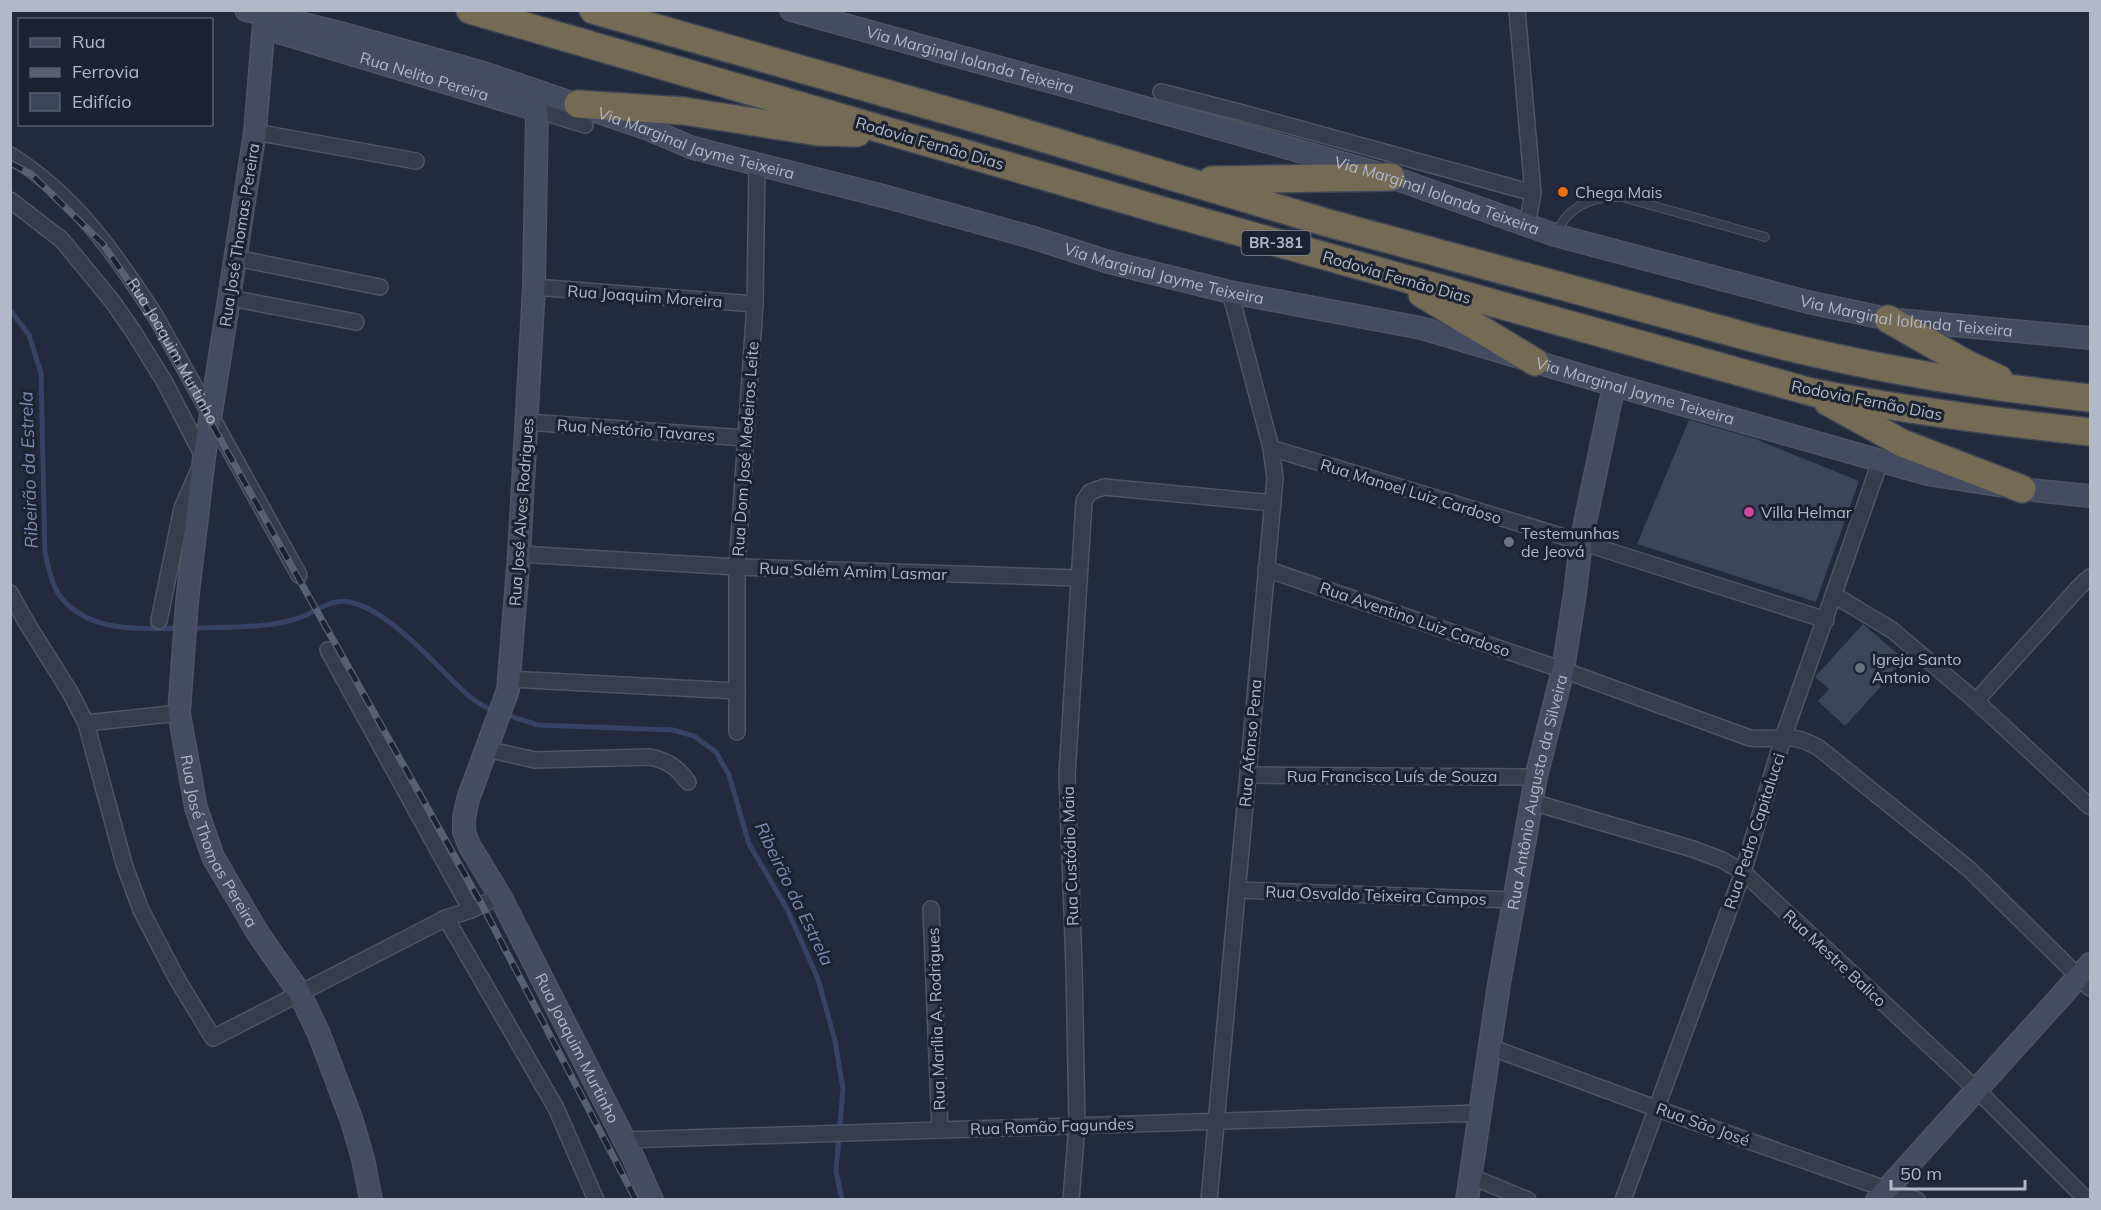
<svg xmlns="http://www.w3.org/2000/svg" width="2101" height="1210" font-family="Mulish,sans-serif">
<rect width="100%" height="100%" fill="#232a3d"/>
<g fill="none" stroke-linecap="round" stroke-linejoin="round">
<g stroke="#364364" stroke-width="5">
<path d="M10,310L29,335L41,373L45,553C49,569 52,588 63,600C93,633 141,629 181,628"/>
<path d="M190,628C225,627 265,629 299,618C316,612 331,598 350,602C385,610 423,651 448,676C462,690 475,704 495,711"/>
<polyline points="504,714 538,725 673,730 694,736 716,752 729,775 749,844 787,909 818,979 835,1041 843,1089 836,1171 842,1200"/>
</g>
</g>
<g fill="#3c455a">
<polygon points="1689,420 1753,438 1859,481 1816,602 1637,544"/>
<polygon points="1863,624 1905,660 1845,726 1818,701 1829,689 1815,677"/>
</g>
<g fill="none" stroke-linecap="round" stroke-linejoin="round">
<g stroke="#4f5565" stroke-width="10">
<path id="lane" d="M1556,234C1568,205 1593,196 1622,197L1765,237"/>
</g>
<g stroke="#4f5565" stroke-width="18">
<g id="street">
<polyline points="1517,10 1533,193 1527,225"/>
<polyline points="1161,92 1239,112 1533,193"/>
<polyline points="537,110 585,125"/>
<polyline points="255,132 416,161"/>
<path id="s1" d="M10,155C75,195 116,255 156,317L299,575"/>
<polyline points="10,200 62,240 112,301 133,331 164,381 204,458 182,508 159,621"/>
<polyline points="236,258 380,287"/>
<polyline points="534,287 755,304"/>
<polyline points="230,298 356,322"/>
<polyline points="527,422 745,438"/>
<polyline points="1271,448 1581,542 1826,620"/>
<polyline points="519,554 737,567 1078,578"/>
<path d="M1266,569L1563,670L1750,738C1780,741 1791,731 1819,748L1969,869L2090,988"/>
<polyline points="10,593 28,625 70,692 86,723 124,864 141,910 177,979 213,1038 446,918 471,910 500,896"/>
<polyline points="1834,595 1892,630 1976,701 2090,807"/>
<polyline points="328,650 471,910"/>
<polyline points="509,679 737,691"/>
<polyline points="1976,701 2080,586 2090,577"/>
<polyline points="86,723 179,713"/>
<polyline points="737,732 737,567 755,304 757,165"/>
<path d="M486,749L535,760L650,757C668,761 677,767 688,782"/>
<polyline points="1248,775 1536,777"/>
<polyline points="1532,802 1693,849 1722,860 1743,872 1976,1089 2087,1200"/>
<polyline points="1238,890 1514,900"/>
<polyline points="931,909 940,1130"/>
<polyline points="446,918 556,1108 596,1200"/>
<polyline points="1490,1047 1655,1108 1917,1200"/>
<polyline points="624,1140 1480,1113"/>
<polyline points="1470,1176 1528,1200"/>
<polyline points="1071,1200 1077,1125 1074,966 1067,775 1084,501 1090,492 1104,487 1273,503"/>
<polyline points="1209,1200 1275,478 1271,448 1230,292"/>
<polyline points="1623,1200 1743,872 1783,738 1880,462"/>
</g>
</g>
<g stroke="#4f5565" stroke-width="24">
<g id="secondary">
<path id="s2" d="M246,10L344,34L481,72L648,129L693,148L887,197L1031,237L1109,262L1230,292L1421,328L1614,385L1927,474L2022,489L2090,496"/>
<path id="s3" d="M265,10L255,132L204,458L187,602L179,713L196,808L213,857L259,935L299,992L319,1034L352,1121L363,1159L371,1200"/>
<path id="s4" d="M791,10L1193,121L1391,177L1555,235L1808,302L1888,319L2090,338"/>
<path id="s5" d="M278,32L537,110L534,287L519,554L508,690L468,799L464,818V832L469,845L500,896L633,1157L652,1200"/>
<path id="s6" d="M1467,1200L1499,984L1536,777L1563,670L1575,593L1581,542L1614,385"/>
<polyline points="1877,1200 2090,964"/>
</g>
</g>
<g stroke="#3f4555" stroke-width="30">
<g id="highway">
<path d="M470,10L1164,211L1811,392C1904,410 1997,422 2090,432"/>
<path d="M593,10L1005,127L1328,223L1760,340C1870,368 1977,386 2090,398"/>
<polyline points="578,104 684,111 818,132 857,133"/>
<polyline points="1212,180 1391,177"/>
<polyline points="1422,294 1535,362"/>
<polyline points="1888,319 1965,363 1999,379"/>
<polyline points="1828,402 1902,443 2022,489"/>
</g>
</g>
<use href="#lane" stroke="#373d4d" stroke-width="8"/>
<use href="#street" stroke="#373d4d" stroke-width="15"/>
<use href="#secondary" stroke="#454b60" stroke-width="21"/>
<use href="#highway" stroke="#736b54" stroke-width="27"/>
<g stroke="#596074" stroke-width="7">
<polyline id="rail" points="10,163 31,174 102,243 145,305 482,905 636,1200"/>
</g>
<use href="#rail" stroke="#1c2232" stroke-width="4.5" stroke-dasharray="14" stroke-linecap="butt"/>
</g>
<circle fill="#e8710a" stroke="#1c2232" stroke-width="2" cx="1563" cy="192" r="6"/>
<circle fill="#d1479c" stroke="#1c2232" stroke-width="2" cx="1749" cy="512" r="6"/>
<g fill="#6b7280" stroke="#1c2232" stroke-width="2">
<circle cx="1509" cy="542" r="6"/>
<circle cx="1860" cy="668" r="6"/>
</g>
<g text-anchor="middle" stroke-width="6" stroke-linejoin="round" paint-order="stroke">
<rect fill="#1c2232" stroke="#858b9b" stroke-width="1.5" x="1241.5" y="231" width="69" height="24" rx="4.5"/>
<g font-size="15" font-weight="bold" fill="#b2b8c8">
<text x="1276" y="248">BR-381</text>
</g>
<g font-size="16" fill="#b2b8c8" stroke="#1c2232">
<text dy="6" stroke="none"><textPath href="#s4" startOffset="186">Via Marginal Iolanda Teixeira</textPath></text>
<text dy="6" stroke="none"><textPath href="#s5" startOffset="153">Rua Nelito Pereira</textPath></text>
<text dy="6" stroke="none"><textPath href="#s2" startOffset="470">Via Marginal Jayme Teixeira</textPath></text>
<text transform="translate(930 143) rotate(16)" y="6">Rodovia Fernão Dias</text>
<text dy="6" stroke="none"><textPath href="#s4" startOffset="672">Via Marginal Iolanda Teixeira</textPath></text>
<text transform="translate(239 235) rotate(-81)" y="6">Rua José Thomas Pereira</text>
<text dy="6" stroke="none"><textPath href="#s2" startOffset="956">Via Marginal Jayme Teixeira</textPath></text>
<text transform="translate(1397 277) rotate(16)" y="6">Rodovia Fernão Dias</text>
<text transform="translate(645 296) rotate(4)" y="6">Rua Joaquim Moreira</text>
<text dy="6" stroke="none"><textPath href="#s4" startOffset="1158">Via Marginal Iolanda Teixeira</textPath></text>
<text dy="6" stroke="none"><textPath href="#s1" startOffset="258">Rua Joaquim Murtinho</textPath></text>
<text dy="6" stroke="none"><textPath href="#s2" startOffset="1442">Via Marginal Jayme Teixeira</textPath></text>
<text transform="translate(1867 400) rotate(11)" y="6">Rodovia Fernão Dias</text>
<text transform="translate(636 430) rotate(4)" y="6">Rua Nestório Tavares</text>
<text transform="translate(745 449) rotate(-86)" y="6">Rua Dom José Medeiros Leite</text>
<text transform="translate(1411 491) rotate(17)" y="6">Rua Manoel Luiz Cardoso</text>
<text transform="translate(521 512) rotate(-86)" y="6">Rua José Alves Rodrigues</text>
<text transform="translate(853 571) rotate(2)" y="6">Rua Salém Amim Lasmar</text>
<text transform="translate(1415 619) rotate(19)" y="6">Rua Aventino Luiz Cardoso</text>
<text transform="translate(1250 743) rotate(-85)" y="6">Rua Afonso Pena</text>
<text x="1392" y="782">Rua Francisco Luís de Souza</text>
<text dy="6" stroke="none"><textPath href="#s6" startOffset="414">Rua Antônio Augusto da Silveira</textPath></text>
<text transform="translate(1754 831) rotate(-72)" y="6">Rua Pedro Capitalucci</text>
<text dy="6" stroke="none"><textPath href="#s3" startOffset="844">Rua José Thomas Pereira</textPath></text>
<text transform="translate(1070 856) rotate(-92)" y="6">Rua Custódio Maia</text>
<text transform="translate(1376 895) rotate(2)" y="6">Rua Osvaldo Teixeira Campos</text>
<text transform="translate(1835 958) rotate(43)" y="6">Rua Mestre Balico</text>
<text transform="translate(936 1019) rotate(-92)" y="6">Rua Marília A. Rodrigues</text>
<text dy="6" stroke="none"><textPath href="#s5" startOffset="1245">Rua Joaquim Murtinho</textPath></text>
<text transform="translate(1703 1124) rotate(20)" y="6">Rua São José</text>
<text transform="translate(1052 1126) rotate(-2)" y="6">Rua Romão Fagundes</text>
</g>
<g font-size="16" fill="#b2b8c8" stroke="#1c2232" text-anchor="start">
<text x="1575" y="198">Chega Mais</text>
<text x="1761" y="518">Villa Helmar</text>
<text x="1521" y="539">Testemunhas<tspan x="1521" dy="18">de Jeová</tspan></text>
<text x="1872" y="665">Igreja Santo<tspan x="1872" dy="18">Antonio</tspan></text>
</g>
<g font-size="18" font-style="italic" fill="#7a8ab1" stroke="#1c2232">
<text transform="translate(29 470) rotate(-92)" y="6">Ribeirão da Estrela</text>
<text transform="translate(794 894) rotate(64)" y="6">Ribeirão da Estrela</text>
</g>
</g>
<rect width="2101" height="1210" fill="none" stroke="#b2b8c8" stroke-width="24"/>
<rect x="18" y="18" width="195" height="108" fill="#1c2232" stroke="#585e6e" stroke-width="1.5"/>
<rect x="30" y="38" width="30" height="9" fill="#454b60" stroke="#585e6e" stroke-width="1.5"/>
<text x="72" y="48" font-size="18" fill="#b2b8c8">Rua</text>
<rect x="30" y="68" width="30" height="9" fill="#596074" stroke="#585e6e" stroke-width="1.5"/>
<text x="72" y="78" font-size="18" fill="#b2b8c8">Ferrovia</text>
<rect x="30" y="93" width="30" height="18" fill="#3c455a" stroke="#585e6e" stroke-width="1.5"/>
<text x="72" y="108" font-size="18" fill="#b2b8c8">Edifício</text>
<path d="M1891 1180v9h134v-9" fill="none" stroke="#b2b8c8" stroke-width="3"/>
<text x="1900" y="1180" font-size="18" fill="#b2b8c8" stroke="#1c2232" stroke-width="4.5" paint-order="stroke">50 m</text>
</svg>
